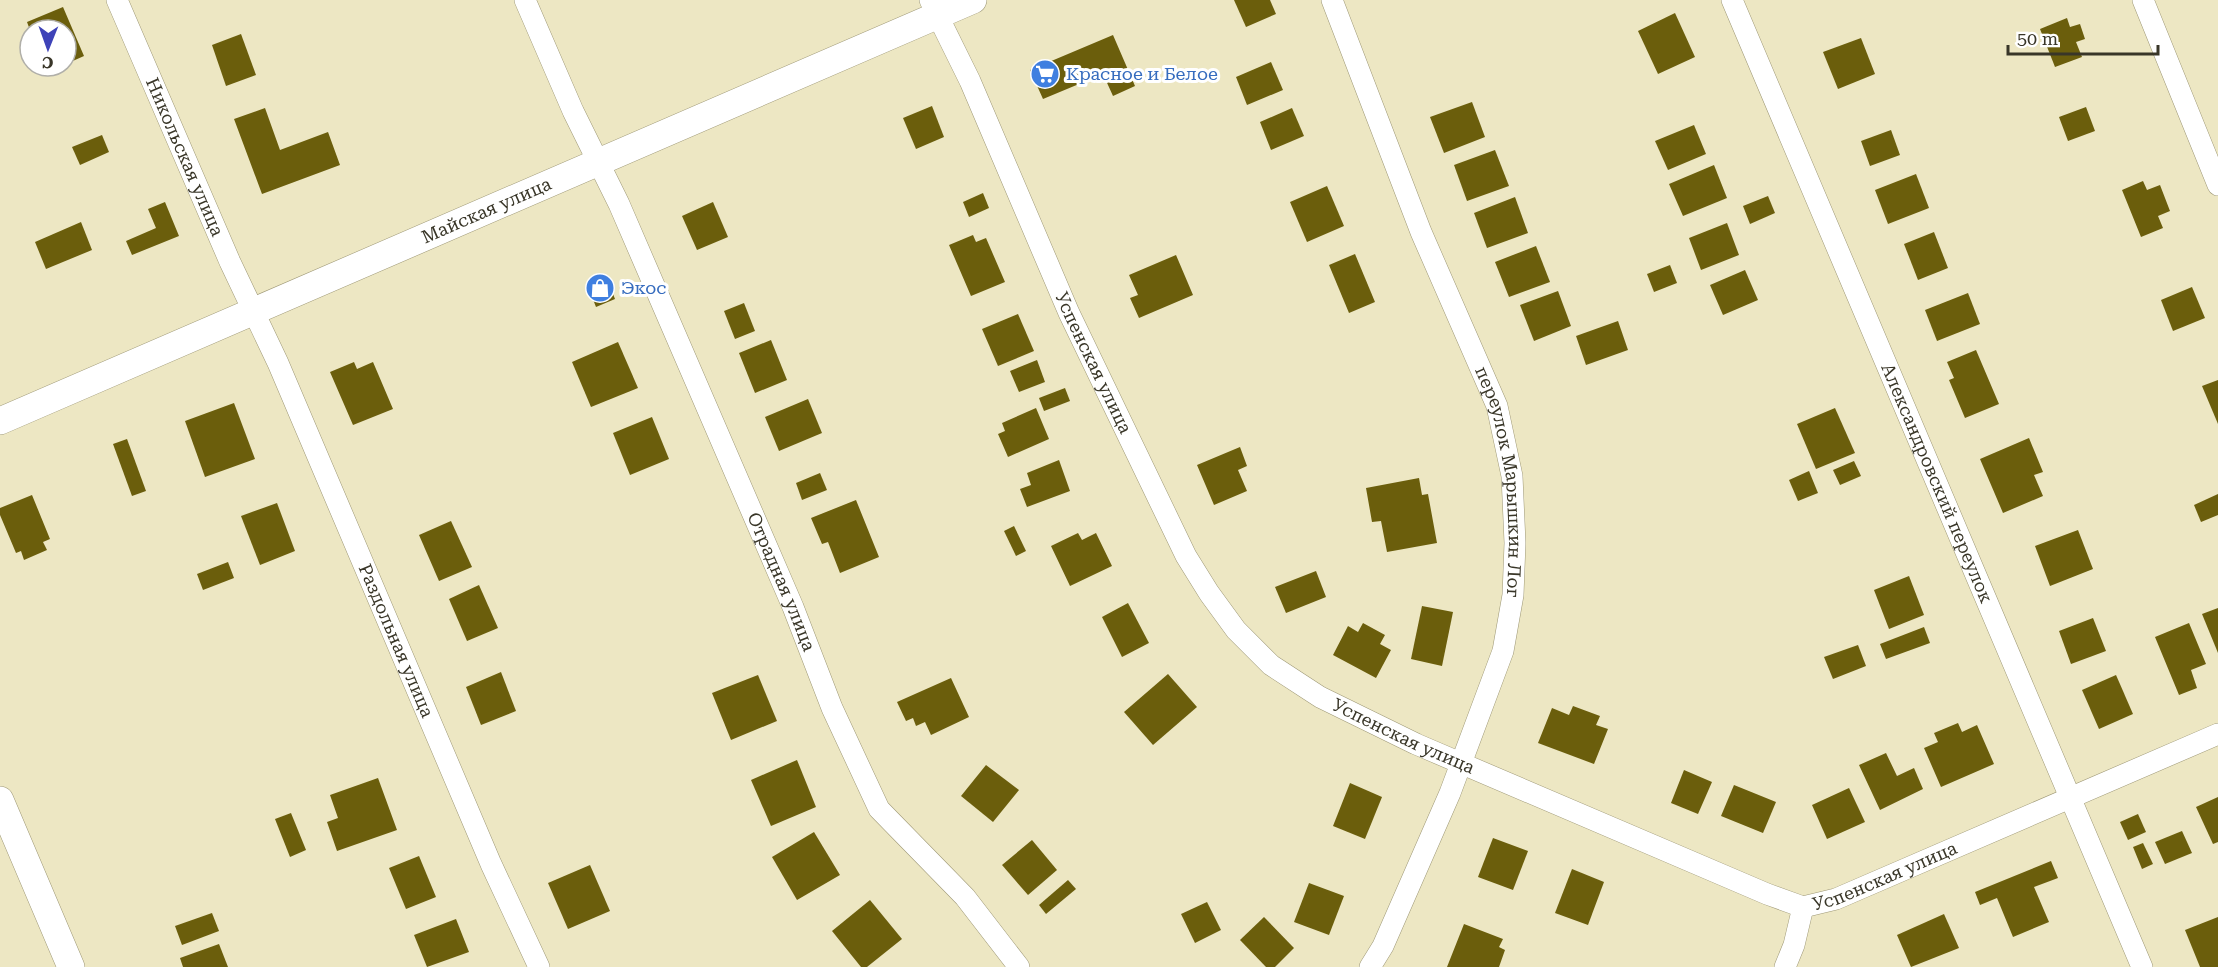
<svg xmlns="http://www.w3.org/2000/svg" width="2218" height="967" font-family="'Roboto Serif',serif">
<rect width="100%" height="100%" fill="#ede7c3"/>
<g fill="#6b5e0c">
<polygon points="1234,0 1270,0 1276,14 1246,27"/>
<polygon points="63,7 84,56 66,64 66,30 30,30 27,22"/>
<polygon points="1675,13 1695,57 1658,74 1638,31"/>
<polygon points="2067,18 2070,27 2080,24 2085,39 2076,42 2082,57 2055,67 2040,29"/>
<polygon points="241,34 256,75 226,86 212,45"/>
<polygon points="1113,35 1135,86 1113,96 1103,74 1043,99 1030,70"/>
<polygon points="1861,38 1875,74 1838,89 1823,52"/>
<polygon points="1271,62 1283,90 1247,105 1236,77"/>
<polygon points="1472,102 1485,137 1444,153 1430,117"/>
<polygon points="932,106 944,137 916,149 903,118"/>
<polygon points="2086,107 2095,131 2068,141 2059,117"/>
<polygon points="265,108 280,150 328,132 340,165 262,194 234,119"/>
<polygon points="1292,108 1304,136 1271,150 1260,122"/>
<polygon points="1694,125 1706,154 1668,170 1655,141"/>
<polygon points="1891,130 1900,155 1870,166 1861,141"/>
<polygon points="102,135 109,152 80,165 72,147"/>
<polygon points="1495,150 1509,186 1467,201 1454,165"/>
<polygon points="1714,165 1727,198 1683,216 1669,184"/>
<polygon points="1916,174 1929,208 1888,224 1875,190"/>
<polygon points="2143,181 2147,190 2160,185 2170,211 2158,216 2163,228 2141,237 2122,190"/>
<polygon points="1327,186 1344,226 1307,242 1290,202"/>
<polygon points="983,193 989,208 969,217 963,202"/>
<polygon points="1768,196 1775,213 1750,224 1743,206"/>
<polygon points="1515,197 1528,233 1487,248 1474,213"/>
<polygon points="165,202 179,236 132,255 126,241 156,228 148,209"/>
<polygon points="713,202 728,237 697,250 682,216"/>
<polygon points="81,222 92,250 46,269 35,242"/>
<polygon points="1727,223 1739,255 1701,270 1689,238"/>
<polygon points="1934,232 1948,268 1918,280 1904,244"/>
<polygon points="973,235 976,242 986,238 1005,282 971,296 949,245"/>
<polygon points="1536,246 1550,282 1509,297 1495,262"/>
<polygon points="1355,254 1375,302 1349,313 1329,265"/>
<polygon points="1176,255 1193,295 1139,318 1130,298 1138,295 1129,275"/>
<polygon points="1670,265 1677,283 1654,292 1647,274"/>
<polygon points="1745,270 1758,300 1723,315 1710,285"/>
<polygon points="606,276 615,299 596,307 587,284"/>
<polygon points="2192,287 2205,318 2173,331 2161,300"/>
<polygon points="1558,291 1571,326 1534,341 1520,305"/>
<polygon points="1968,293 1980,324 1937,341 1925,310"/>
<polygon points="744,303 755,331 735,339 724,311"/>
<polygon points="1018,314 1034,351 998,366 982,329"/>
<polygon points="1618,321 1628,350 1586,365 1576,336"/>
<polygon points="771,340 787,380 755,393 739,353"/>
<polygon points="618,342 638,388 591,407 572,362"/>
<polygon points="1976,350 1999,404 1965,418 1949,380 1954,378 1947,362"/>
<polygon points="1037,360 1045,382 1019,392 1010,371"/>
<polygon points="354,362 357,369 373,362 393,409 353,425 330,372"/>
<polygon points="2218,380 2218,424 2202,386"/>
<polygon points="1065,388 1070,401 1044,411 1039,398"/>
<polygon points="808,399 822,433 779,451 765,417"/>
<polygon points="234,403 255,459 205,477 185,421"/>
<polygon points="1036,408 1049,439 1008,457 998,434 1005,431 1002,423"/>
<polygon points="1835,408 1855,453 1816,469 1797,424"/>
<polygon points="652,417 669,459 630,475 613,433"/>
<polygon points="2029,438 2043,472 2034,475 2043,496 2003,513 1980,459"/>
<polygon points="127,439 146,491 132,496 113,444"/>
<polygon points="1240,447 1247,466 1238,470 1247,491 1214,505 1197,465"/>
<polygon points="1059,460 1070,491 1027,507 1020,489 1031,485 1027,473"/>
<polygon points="1854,461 1861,476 1840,485 1833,470"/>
<polygon points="1809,471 1818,493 1798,501 1789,480"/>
<polygon points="820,473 827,490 802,500 796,483"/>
<polygon points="1419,478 1422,495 1428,494 1437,543 1387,552 1381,521 1372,522 1366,488"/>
<polygon points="2218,494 2218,515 2201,522 2194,505"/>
<polygon points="32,495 50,539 43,542 47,550 24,560 21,551 16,553 0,515 0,508"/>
<polygon points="856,500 879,557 840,573 828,542 822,544 811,518"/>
<polygon points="277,503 295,551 260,565 241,516"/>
<polygon points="451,521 472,567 439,581 419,535"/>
<polygon points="1014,526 1026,551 1016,556 1004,531"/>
<polygon points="2078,530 2093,569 2050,586 2035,546"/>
<polygon points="1078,533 1082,540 1096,533 1112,566 1070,586 1051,546"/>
<polygon points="228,562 234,578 203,590 197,574"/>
<polygon points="1316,571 1326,597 1286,613 1275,587"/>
<polygon points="1909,576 1924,615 1889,629 1874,590"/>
<polygon points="479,585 498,628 467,641 449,599"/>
<polygon points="1128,603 1149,643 1122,657 1102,617"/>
<polygon points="1422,606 1453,612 1442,666 1411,659"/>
<polygon points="2218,608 2218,653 2202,614"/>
<polygon points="2093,618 2106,651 2071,664 2059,631"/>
<polygon points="1363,623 1385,635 1380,644 1391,650 1376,678 1333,655 1348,626 1358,632"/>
<polygon points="2189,623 2206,664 2191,670 2197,688 2179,695 2155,637"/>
<polygon points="1924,627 1930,643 1886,659 1880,644"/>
<polygon points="1858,645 1866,666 1833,679 1824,657"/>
<polygon points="501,672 516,711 481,725 466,687"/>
<polygon points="1168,674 1197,707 1153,745 1124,712"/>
<polygon points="758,675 777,721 731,740 712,693"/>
<polygon points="2116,675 2133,714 2099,729 2082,690"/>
<polygon points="951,678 969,717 931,735 925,722 916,726 913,718 906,721 897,702"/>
<polygon points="1573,706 1600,716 1596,725 1608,729 1594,764 1538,743 1552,708 1569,715"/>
<polygon points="1958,723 1962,732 1977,725 1994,764 1941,787 1924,748 1938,742 1934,733"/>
<polygon points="1886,753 1897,776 1914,768 1923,789 1880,810 1859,765"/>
<polygon points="797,760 816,807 771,826 751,780"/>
<polygon points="986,765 1019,790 993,822 961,796"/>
<polygon points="1684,770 1712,782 1698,814 1671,803"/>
<polygon points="378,778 397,830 337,851 327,822 338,818 330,795"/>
<polygon points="1350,783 1382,797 1365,839 1333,826"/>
<polygon points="1734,785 1776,802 1763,833 1721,816"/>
<polygon points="1849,788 1865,822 1827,839 1812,805"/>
<polygon points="2218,797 2218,842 2213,844 2196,807"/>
<polygon points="291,813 306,850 290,857 275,819"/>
<polygon points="2138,814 2146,832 2128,840 2120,822"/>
<polygon points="2182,831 2192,853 2165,864 2155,842"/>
<polygon points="814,832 840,875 797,900 772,857"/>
<polygon points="1493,838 1528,851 1513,890 1478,877"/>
<polygon points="1032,840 1057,870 1028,895 1002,865"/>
<polygon points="2143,843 2153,864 2142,869 2133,847"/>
<polygon points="419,856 436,897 406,909 389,868"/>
<polygon points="2051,861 2058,878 2034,887 2049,922 2013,937 1997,898 1980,905 1975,892"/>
<polygon points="590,865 610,911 568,929 548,883"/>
<polygon points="1572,869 1604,882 1588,925 1555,913"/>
<polygon points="1068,880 1076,889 1046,914 1039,905"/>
<polygon points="1309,883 1344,896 1329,935 1294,922"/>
<polygon points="870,900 902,939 867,967 861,967 832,931"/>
<polygon points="1207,902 1221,930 1195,943 1181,914"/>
<polygon points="212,913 219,931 182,945 175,926"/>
<polygon points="1944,914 1959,948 1911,967 1897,935"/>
<polygon points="1264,917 1294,948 1275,967 1266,967 1240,940"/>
<polygon points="2218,917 2218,967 2200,967 2185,930"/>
<polygon points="456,919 469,952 427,967 414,935"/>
<polygon points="1464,924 1503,939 1499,947 1505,950 1499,967 1447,967"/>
<polygon points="219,944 228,967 183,967 180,958"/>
</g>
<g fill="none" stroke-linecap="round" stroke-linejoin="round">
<g stroke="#9e9876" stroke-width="22">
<g id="minor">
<path id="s1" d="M117,0L230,262L278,363L491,864L539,967"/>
<path id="s2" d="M525,0L573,111L619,204L793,607L832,708L879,809L965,897L1019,967"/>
<path id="s3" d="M930,0L970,81L1069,313L1186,556L1209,593L1236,630L1271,665L1320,697L1416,744L1767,894L1803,907L1836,899L2218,734"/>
<path id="s4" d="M1332,0L1421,232L1497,406L1512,476L1515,543L1513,595L1503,651L1450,793L1383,946L1370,967"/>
<path id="s5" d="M1732,0L2142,967"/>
<polyline points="2143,0 2218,185"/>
<polyline points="1785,967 1794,945 1803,907"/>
</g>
</g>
<g stroke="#9e9876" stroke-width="28">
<g id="tertiary">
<path id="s6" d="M0,421L973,0"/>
<polyline points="0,800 71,967"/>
</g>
</g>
<use href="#minor" stroke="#fff" stroke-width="21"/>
<use href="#tertiary" stroke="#fff" stroke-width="27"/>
</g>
<defs>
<g id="supermarket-disc" transform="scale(1.5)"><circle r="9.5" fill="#3f7fe0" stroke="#fff"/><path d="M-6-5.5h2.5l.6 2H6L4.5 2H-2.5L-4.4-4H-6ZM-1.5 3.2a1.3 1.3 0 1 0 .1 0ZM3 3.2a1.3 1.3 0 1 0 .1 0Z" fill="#fff"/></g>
<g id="shop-disc" transform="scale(1.5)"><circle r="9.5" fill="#3f7fe0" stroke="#fff"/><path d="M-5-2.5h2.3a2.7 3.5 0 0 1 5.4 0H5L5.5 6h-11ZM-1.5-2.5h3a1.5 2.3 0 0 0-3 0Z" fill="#fff"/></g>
</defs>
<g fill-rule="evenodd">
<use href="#supermarket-disc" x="1045" y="74"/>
<use href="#shop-disc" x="600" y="288"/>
</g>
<g text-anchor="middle" stroke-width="6" stroke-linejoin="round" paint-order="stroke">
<g font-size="18" fill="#366cbe" stroke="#fff" text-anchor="start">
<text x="1066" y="80">Красное и Белое</text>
<text x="621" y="294">Экос</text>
</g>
<g font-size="18" fill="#393628" stroke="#fff">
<text dy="6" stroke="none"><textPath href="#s1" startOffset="171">Никольская улица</textPath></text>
<text dy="6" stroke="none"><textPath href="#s6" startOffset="530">Майская улица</textPath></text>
<text dy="6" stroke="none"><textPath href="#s3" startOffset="398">Успенская улица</textPath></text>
<text dy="6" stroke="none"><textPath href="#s4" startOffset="514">переулок Марышкин Лог</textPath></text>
<text dy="6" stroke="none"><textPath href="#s5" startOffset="525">Александровский переулок</textPath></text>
<text dy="6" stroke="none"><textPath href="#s2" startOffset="636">Отрадная улица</textPath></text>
<text dy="6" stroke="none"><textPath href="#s1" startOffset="699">Раздольная улица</textPath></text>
<text dy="6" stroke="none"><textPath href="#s3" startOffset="902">Успенская улица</textPath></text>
<text dy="6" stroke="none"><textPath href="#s3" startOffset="1424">Успенская улица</textPath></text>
</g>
</g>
<g transform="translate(48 48) rotate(181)"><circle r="28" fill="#ffffff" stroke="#b0afa9" stroke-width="1.5"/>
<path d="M0-4.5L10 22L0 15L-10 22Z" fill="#3e43b8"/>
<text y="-9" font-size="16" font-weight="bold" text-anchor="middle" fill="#393628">С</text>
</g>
<path d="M2008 45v9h150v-9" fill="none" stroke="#393628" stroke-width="3"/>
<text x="2017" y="45" font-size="18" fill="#393628" stroke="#ffffff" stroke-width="4.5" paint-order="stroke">50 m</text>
</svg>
